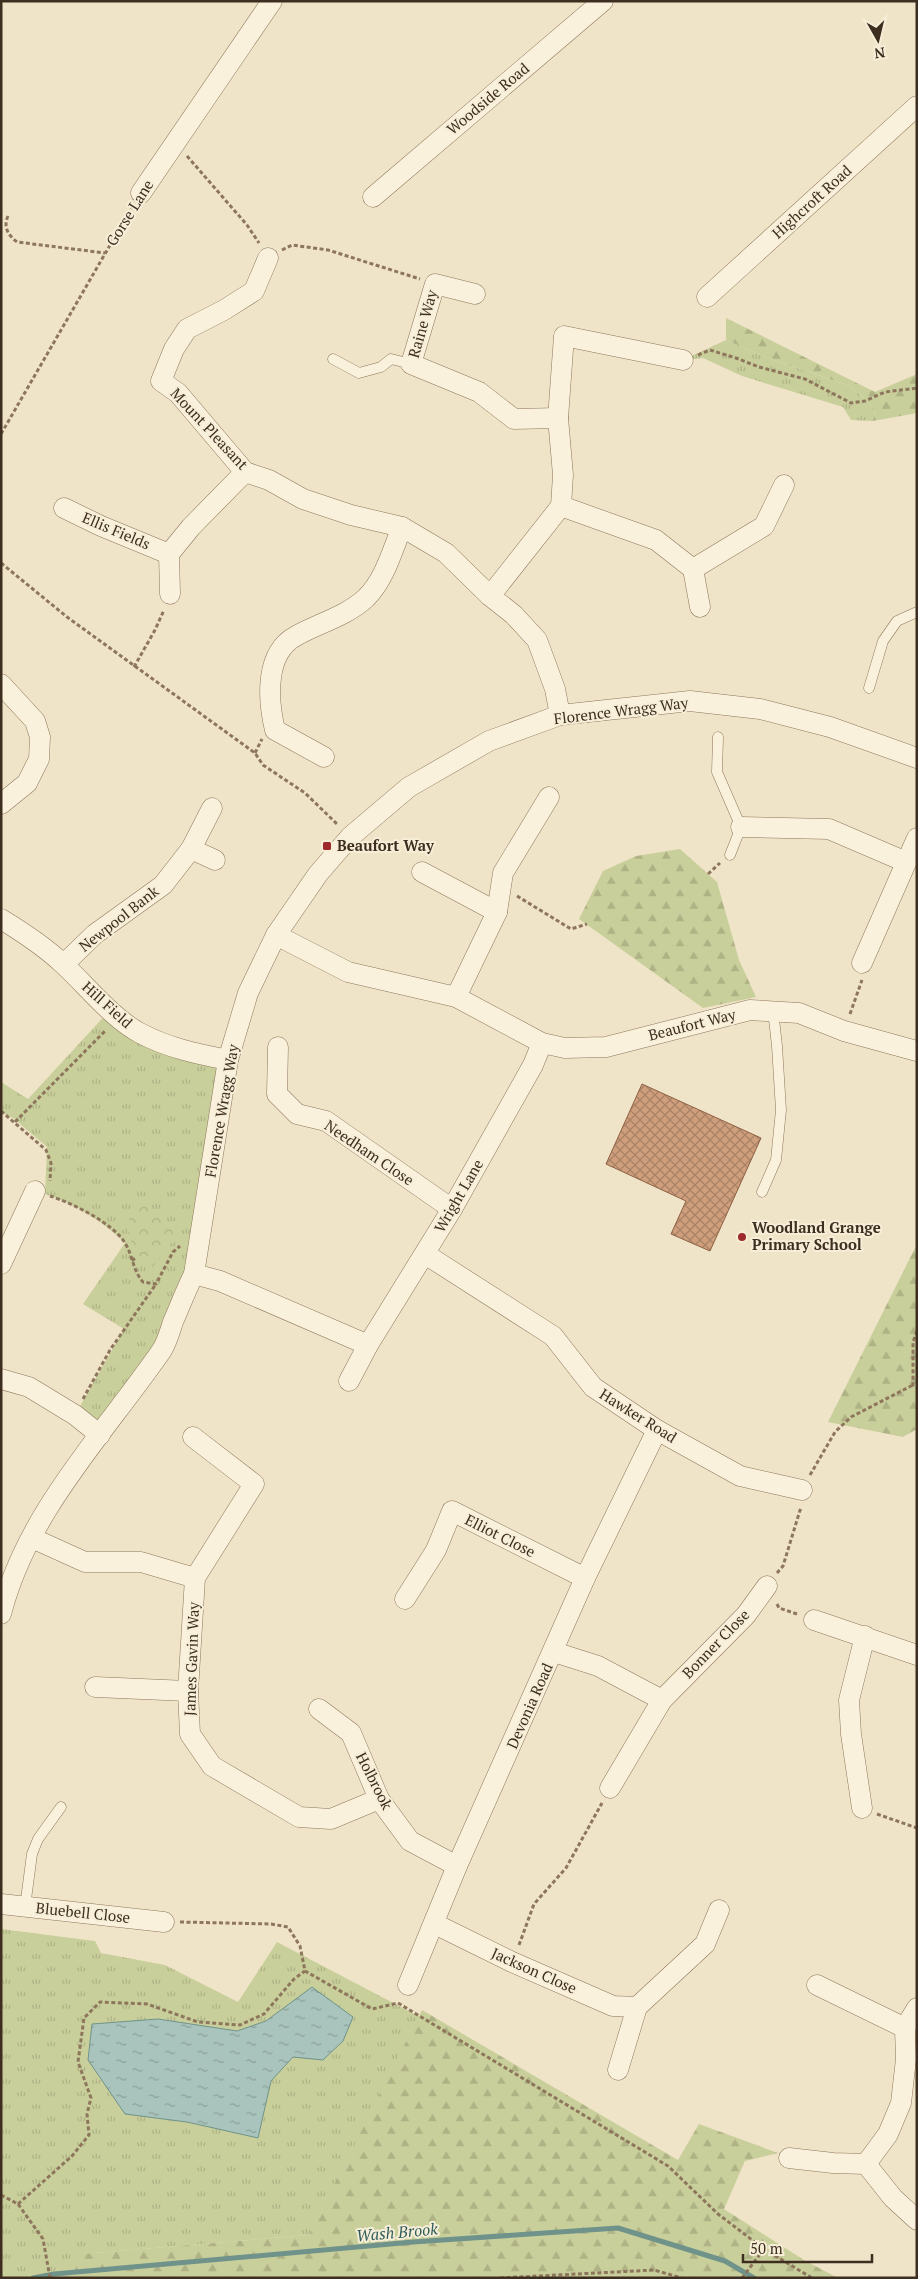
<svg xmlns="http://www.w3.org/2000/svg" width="918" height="2279" font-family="'PT Serif',serif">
<defs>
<pattern id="grass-tufts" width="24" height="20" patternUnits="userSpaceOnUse" patternTransform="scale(1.25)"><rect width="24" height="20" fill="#c9cf9b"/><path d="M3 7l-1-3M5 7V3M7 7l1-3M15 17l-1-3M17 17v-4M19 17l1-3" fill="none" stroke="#aeb285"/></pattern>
<pattern id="forest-firs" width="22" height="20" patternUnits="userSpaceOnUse" patternTransform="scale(1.25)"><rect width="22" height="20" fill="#c9cf9b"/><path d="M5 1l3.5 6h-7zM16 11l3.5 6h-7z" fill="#aeb285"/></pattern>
<pattern id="park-crowns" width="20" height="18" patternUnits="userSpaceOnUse" patternTransform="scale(1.25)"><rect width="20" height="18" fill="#c9cf9b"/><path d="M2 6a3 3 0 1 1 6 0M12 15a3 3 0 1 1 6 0" fill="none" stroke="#aeb285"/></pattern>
<pattern id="water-ripples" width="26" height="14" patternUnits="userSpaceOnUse" patternTransform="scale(1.25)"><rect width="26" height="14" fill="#a9c4bc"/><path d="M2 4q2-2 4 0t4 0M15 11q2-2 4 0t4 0" fill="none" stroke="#8ba098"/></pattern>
<pattern id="building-cross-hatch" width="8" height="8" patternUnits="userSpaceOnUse" patternTransform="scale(1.25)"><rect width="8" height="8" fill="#cf9f7d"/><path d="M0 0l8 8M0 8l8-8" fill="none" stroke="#a98266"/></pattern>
</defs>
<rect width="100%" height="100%" fill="#f0e4c8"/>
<g fill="url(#grass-tufts)">
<polygon points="726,340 765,357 850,386 875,409 873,421 851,420 843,407 742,376 703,358 683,360"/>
<path d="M110,1010L119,1017L228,1060L184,1295L100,1435L75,1415L124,1329L83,1304L125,1243C101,1220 75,1204 45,1194L47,1147L13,1118L1,1112V1082L28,1099Z"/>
<polygon points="1,1929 95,1941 101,1953 165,1965 238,2002 277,1942 422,2018 309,2235 83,2254 71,2278 1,2278"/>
</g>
<g fill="url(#forest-firs)">
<polygon points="726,318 875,392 917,374 917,413 873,421 875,409 850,386 765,357 726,340"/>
<polygon points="680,849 717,882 739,960 756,997 703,1008 579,919 603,871 636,856"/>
<polygon points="917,1244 917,1429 903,1437 828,1422"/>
<polygon points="422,2010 678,2160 699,2124 778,2153 745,2161 724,2209 804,2260 838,2278 71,2278 82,2254 309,2235"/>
</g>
<polygon fill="url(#park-crowns)" points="140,1199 175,1232 173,1241 151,1269 134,1255 128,1226 134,1202"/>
<polygon fill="url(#water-ripples)" stroke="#6f938a" points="312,1987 353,2017 343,2041 323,2060 293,2057 271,2081 258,2138 187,2122 125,2114 88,2060 92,2024 158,2019 237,2031 266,2021"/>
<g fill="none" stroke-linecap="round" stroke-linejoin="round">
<polyline stroke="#6f938a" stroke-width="5" points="33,2278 54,2274 413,2242 618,2228 725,2261 754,2278"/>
</g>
<polygon fill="url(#building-cross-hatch)" stroke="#8d5f41" points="642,1084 761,1138 710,1251 671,1234 686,1201 606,1164"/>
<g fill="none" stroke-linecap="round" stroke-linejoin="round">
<g stroke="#8d765c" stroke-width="11">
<g id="service">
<polyline points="333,359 359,373 381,367 391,359 411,364"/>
<polyline points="869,688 883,641 897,621 917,612"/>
<polyline points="718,737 717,772 741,827 730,855"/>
<polyline points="762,1192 776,1160 781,1110 777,1046 773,1010"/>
<polyline points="25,1907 32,1854 38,1839 61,1807"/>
</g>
</g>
<g stroke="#8d765c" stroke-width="21">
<g id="minor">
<polyline points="141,193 272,1"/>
<polyline points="373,197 603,1"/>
<polyline points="268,258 254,291 224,310 187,329 174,349 161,381 178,393 245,472 269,480 303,499 351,515 402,527 446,553 490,596 514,615 537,640 555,689 560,715"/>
<polyline points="475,294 435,284 411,364 479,392 514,419 558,418 563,475 561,506 490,596"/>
<polyline points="707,297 917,106"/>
<polyline points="558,418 564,336 683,360"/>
<polyline points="561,506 656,540 693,569"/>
<polyline points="64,508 101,526 169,554"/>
<polyline points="170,594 169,554 191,527 245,472"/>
<polyline points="700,607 693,569 764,526 784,485"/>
<polyline points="1,684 35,721 40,737 39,759 27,783 1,804"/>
<path d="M324,757L275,730C268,701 264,653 296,636C319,623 345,617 366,598C385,579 392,551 402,527"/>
<polyline points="741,827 829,829 906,862"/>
<polyline points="191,849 215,860"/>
<polyline points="422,872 497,912"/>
<path d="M1,919C24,933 44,946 63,964C86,985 113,1019 140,1033C168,1048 198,1054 228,1060"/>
<polyline points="276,935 348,972 456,997 542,1043 565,1048 606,1047 750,1010 799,1013 844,1031 917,1051"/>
<polyline points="862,963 917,838"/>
<polyline points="64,964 95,934 163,885 191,849 212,808"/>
<polyline points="456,997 497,912 503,873 549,797"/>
<polyline points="278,1047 277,1094 297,1114 326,1121 452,1209"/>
<polyline points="425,1254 553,1336 593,1387 657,1430 740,1476 802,1490"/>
<polyline points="1,1264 35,1191"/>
<polyline points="194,1274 220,1281 368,1345"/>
<polyline points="1,1379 29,1387 75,1415 100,1435"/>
<polyline points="349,1381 368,1345 452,1209 533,1065 542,1043"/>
<polyline points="193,1437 254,1484 195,1578 188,1691 190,1734 212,1766 299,1817 331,1819 379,1799"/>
<polyline points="32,1538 85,1562 141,1562 195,1578"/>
<polyline points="405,1599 436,1550 452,1511 585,1578"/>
<path d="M1,1614C27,1512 104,1434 162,1350C167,1342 170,1331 173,1322C180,1306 186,1290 194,1274L228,1060L248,993L276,935L318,874L350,837L409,787L489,741L560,715L690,701L760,709L830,727L917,758"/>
<polyline points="814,1620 917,1655"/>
<polyline points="554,1652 598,1666 662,1700"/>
<polyline points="95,1687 188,1691"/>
<polyline points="319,1709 351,1733 379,1799 410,1841 457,1866"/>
<polyline points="610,1788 662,1700 746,1615 767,1586"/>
<polyline points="862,1808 851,1734 849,1700 865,1636"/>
<polyline points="1,1904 164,1922"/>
<polyline points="435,1924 512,1962 613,2006 637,2007 705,1944 719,1910"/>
<polyline points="408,1985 457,1866 585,1578 657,1430"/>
<polyline points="817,1985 905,2028"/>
<polyline points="618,2070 637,2007"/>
<polyline points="789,2158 833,2163 866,2164 888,2134 901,2103 906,2059 905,2028 917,2008"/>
<polyline points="866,2164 893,2198 917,2220"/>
</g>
</g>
<g stroke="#8d765c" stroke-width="3" stroke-dasharray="4 2.5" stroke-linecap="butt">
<polyline points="187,156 247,225 259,243"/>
<path d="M8,216C3,227 8,235 17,242L105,253"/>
<polyline points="282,250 292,245 328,250 420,279"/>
<polyline points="698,355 710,350 736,358 759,367 805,379 851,403 865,401 885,392 917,388"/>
<polyline points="1,434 132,207"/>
<polyline points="1,563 67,617 255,753 263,765 305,793 337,824"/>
<polyline points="134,667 155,630 164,610"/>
<polyline points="255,753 262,739"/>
<polyline points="708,874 720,863"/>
<polyline points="517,896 571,929 587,924"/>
<polyline points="850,1014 862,980"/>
<polyline points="1,1111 46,1150 51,1163 50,1181"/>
<polyline points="15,1122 106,1030"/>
<path d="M50,1196C72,1203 113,1223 125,1243C133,1256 133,1271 143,1282L156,1284L173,1252L180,1246"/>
<polyline points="132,1261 136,1257"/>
<polyline points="917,1331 913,1342 913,1385 917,1384"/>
<polyline points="83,1399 110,1350 156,1284"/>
<polyline points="810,1475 835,1432 851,1417 913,1385"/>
<polyline points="777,1573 783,1566 801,1507"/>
<polyline points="777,1604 779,1608 797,1614"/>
<polyline points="877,1814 917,1828"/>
<polyline points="180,1922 271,1924 288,1927 300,1946 305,1971 372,2009 398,2003 668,2166 718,2214 764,2249 812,2278"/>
<polyline points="519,1945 534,1904 566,1868 602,1803"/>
<polyline points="1,2195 18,2204 43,2239 50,2278"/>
<polyline points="18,2204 72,2156 89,2135 87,2114 91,2098 78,2062 84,2018 100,2002 147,2004 198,2022 240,2025 264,2014 294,1979 305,1971"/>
<polyline points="500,2278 654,2270 682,2278"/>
<polyline points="742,2278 764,2249"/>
</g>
<use href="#service" stroke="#faf1dc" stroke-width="10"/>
<use href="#minor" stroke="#faf1dc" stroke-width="20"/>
</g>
<g fill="#9e2a2b" stroke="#f7eed8" stroke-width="2">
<rect x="322" y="841" width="10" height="10" rx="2.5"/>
<circle cx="742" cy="1237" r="5"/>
</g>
<g text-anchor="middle" stroke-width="4" stroke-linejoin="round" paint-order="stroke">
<g font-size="15" fill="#3d2e20" stroke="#f7eed8">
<text transform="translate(488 99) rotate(-40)" y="5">Woodside Road</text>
<text transform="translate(812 202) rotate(-42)" y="5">Highcroft Road</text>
<text transform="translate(130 213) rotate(-58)" y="5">Gorse Lane</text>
<text transform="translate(423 324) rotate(-74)" y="5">Raine Way</text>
<text transform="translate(209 429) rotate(47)" y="5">Mount Pleasant</text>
<text transform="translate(116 531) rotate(23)" y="5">Ellis Fields</text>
<text transform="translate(621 711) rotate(-7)" y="5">Florence Wragg Way</text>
<text transform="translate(119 919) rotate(-38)" y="5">Newpool Bank</text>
<text transform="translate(107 1005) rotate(42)" y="5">Hill Field</text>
<text transform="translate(692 1025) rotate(-14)" y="5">Beaufort Way</text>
<text transform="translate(222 1111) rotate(-80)" y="5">Florence Wragg Way</text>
<text transform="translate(369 1153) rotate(34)" y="5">Needham Close</text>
<text transform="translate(459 1196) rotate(-60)" y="5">Wright Lane</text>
<text transform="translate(638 1416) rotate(32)" y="5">Hawker Road</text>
<text transform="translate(500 1536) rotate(27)" y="5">Elliot Close</text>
<text transform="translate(716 1644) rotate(-46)" y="5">Bonner Close</text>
<text transform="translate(192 1659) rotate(-88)" y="5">James Gavin Way</text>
<text transform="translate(530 1706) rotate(-66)" y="5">Devonia Road</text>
<text transform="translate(374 1781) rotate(63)" y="5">Holbrook</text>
<text transform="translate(83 1913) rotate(6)" y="5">Bluebell Close</text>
<text transform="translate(534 1971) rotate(24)" y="5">Jackson Close</text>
</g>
<g font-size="15" font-weight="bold" fill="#3d2e20" stroke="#f7eed8" text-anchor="start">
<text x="337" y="851">Beaufort Way</text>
<text x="752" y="1233">Woodland Grange<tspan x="752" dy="17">Primary School</tspan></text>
</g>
<g font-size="16" font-style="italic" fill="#2f5d5a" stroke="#f7eed8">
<text transform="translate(397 2232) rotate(-5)" y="6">Wash Brook</text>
</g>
</g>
<rect width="918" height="2279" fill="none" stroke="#3d2e20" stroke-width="5"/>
<g transform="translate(878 40) rotate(172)" stroke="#f7eed8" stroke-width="4" paint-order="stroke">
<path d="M0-4L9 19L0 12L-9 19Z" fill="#3d2e20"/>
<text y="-8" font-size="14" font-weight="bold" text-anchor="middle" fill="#3d2e20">N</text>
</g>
<path d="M743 2254v8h129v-8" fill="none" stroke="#3d2e20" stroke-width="2.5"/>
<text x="750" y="2254" font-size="15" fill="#3d2e20" stroke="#f7eed8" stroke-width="4" paint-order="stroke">50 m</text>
</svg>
